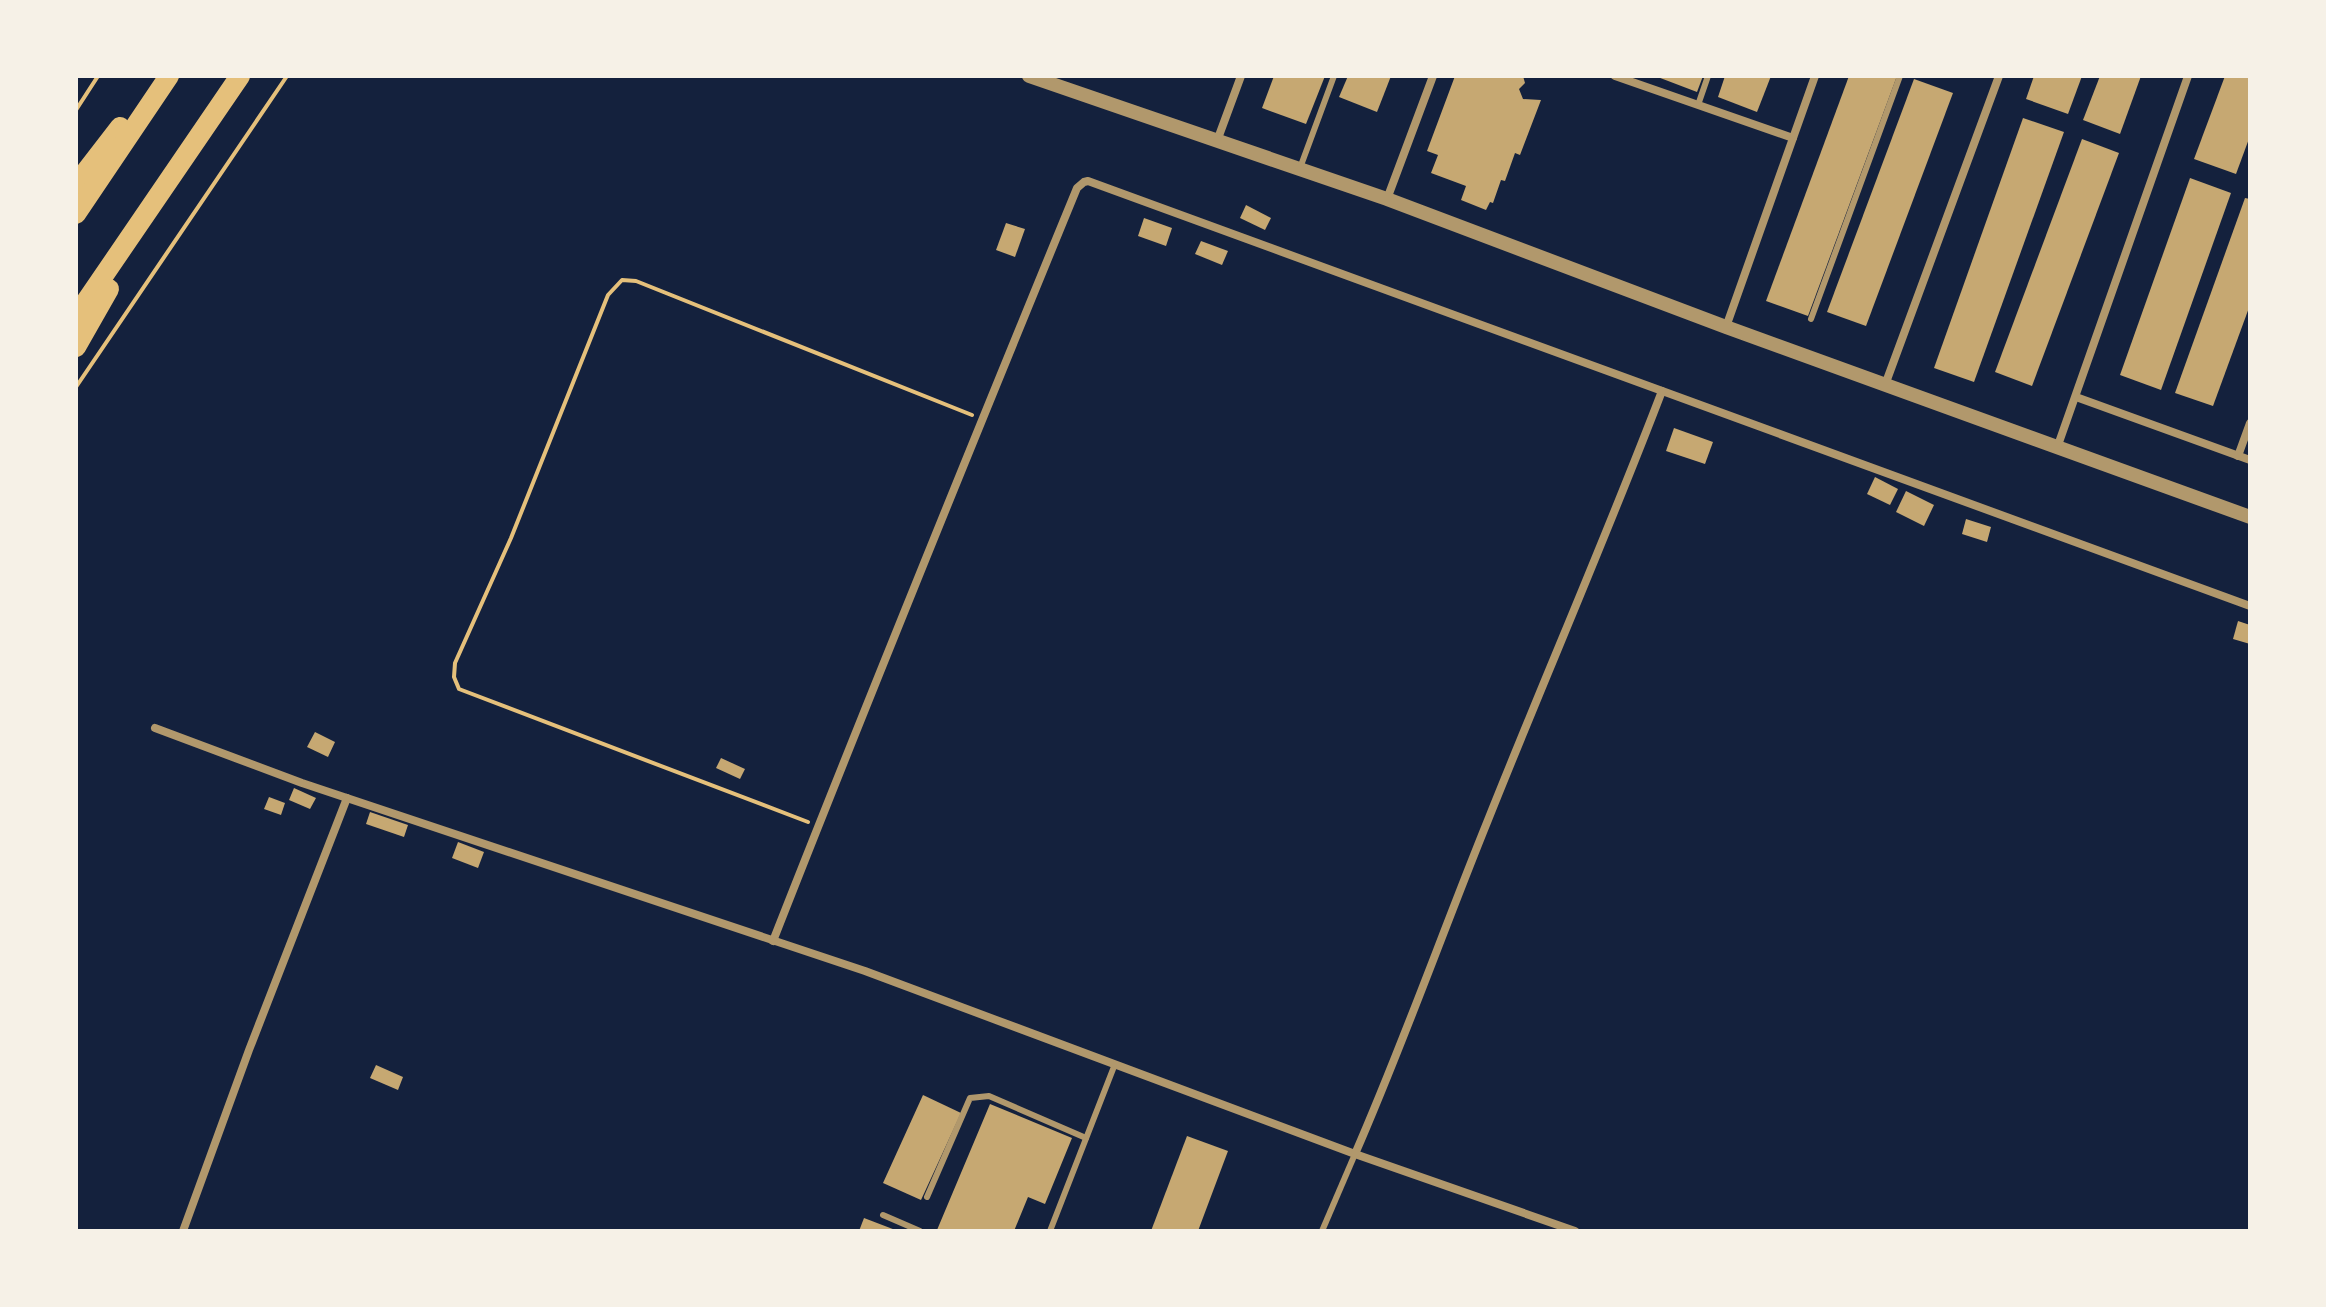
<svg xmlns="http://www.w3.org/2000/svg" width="2326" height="1307" font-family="'Public Sans',sans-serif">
<rect width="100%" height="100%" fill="#14213d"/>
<g fill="#c6a872">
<polygon points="1274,76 1325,76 1306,124 1262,108"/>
<polygon points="1348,76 1391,76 1377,112 1339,97"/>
<polygon points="1455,76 1523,76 1525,83 1519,89 1523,99 1541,100 1520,155 1515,153 1505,181 1501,180 1493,203 1490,202 1486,210 1461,200 1466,186 1431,173 1438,155 1427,151"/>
<polygon points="1655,76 1703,76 1697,92"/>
<polygon points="1725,76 1771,76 1757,112 1718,97"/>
<polygon points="1849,76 1897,76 1808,316 1766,301"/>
<polygon points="2034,76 2082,76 2068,114 2026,99"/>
<polygon points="2100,76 2141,76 2120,134 2083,120"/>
<polygon points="2225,76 2250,76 2250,136 2236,174 2194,159"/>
<polygon points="1914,79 1953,93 1866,326 1827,312"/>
<polygon points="2023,118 2064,132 1974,382 1934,368"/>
<polygon points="2082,139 2119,153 2032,386 1995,372"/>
<polygon points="2190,178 2231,193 2161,390 2120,375"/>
<polygon points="2245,198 2250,199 2250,305 2213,406 2175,393"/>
<polygon points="1246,205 1271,218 1265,230 1240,218"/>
<polygon points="1144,218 1172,228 1166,246 1138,236"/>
<polygon points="1006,223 1025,229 1015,257 996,250"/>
<polygon points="1201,241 1228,251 1222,265 1195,254"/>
<polygon points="1674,428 1713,442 1705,464 1666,451"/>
<polygon points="1875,477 1898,489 1890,505 1867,494"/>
<polygon points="1906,491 1934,505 1924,526 1896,512"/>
<polygon points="1966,519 1991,527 1987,542 1962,534"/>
<polygon points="2238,621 2250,625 2250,644 2233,639"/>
<polygon points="315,732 335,742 328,757 307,747"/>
<polygon points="721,758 745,769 740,779 716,768"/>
<polygon points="294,788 316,798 310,809 289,800"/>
<polygon points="269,797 285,803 281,815 264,809"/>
<polygon points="370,812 408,825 404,837 366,824"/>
<polygon points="458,842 484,852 478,868 452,858"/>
<polygon points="376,1065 403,1077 398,1090 370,1078"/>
<polygon points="923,1095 961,1113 921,1200 883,1183"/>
<polygon points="990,1104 1072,1138 1045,1204 1028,1197 1014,1231 940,1231 937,1230"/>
<polygon points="1187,1136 1228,1151 1198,1231 1151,1231"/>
<polygon points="864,1218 898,1231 859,1231"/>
</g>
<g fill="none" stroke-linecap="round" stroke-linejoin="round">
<g stroke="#e5c07b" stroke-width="4">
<polyline points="76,110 98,76"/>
<polyline points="76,387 287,76"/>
<polyline points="808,822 459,689 454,677 455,663 511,538 608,295 622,280 636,281 972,415"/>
</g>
<g stroke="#b1986c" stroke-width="6">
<polyline points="1698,105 1708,76"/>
<polyline points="1300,168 1334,76"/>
<polyline points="1811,319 1900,76"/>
<polyline points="927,1197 970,1098 989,1096 1086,1138"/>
<polyline points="883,1215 920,1231"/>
<polyline points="1050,1231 1115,1064"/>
<polyline points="1322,1231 1355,1154"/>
</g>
<g stroke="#b1986c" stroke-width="8">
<polyline points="1615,76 1793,138"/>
<polyline points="1217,141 1241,76"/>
<polyline points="1387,199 1433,76"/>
<polyline points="1726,327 1815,76"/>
<polyline points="1885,385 1999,76"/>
<polyline points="2076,397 2250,460"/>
<polyline points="2057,448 2188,76"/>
<polyline points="2238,456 2250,423"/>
<polyline points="155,728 302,783 865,971 1355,1154 1575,1231"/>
<path d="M773,941C872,689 974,439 1077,188L1084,182L1088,181L2250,606"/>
<path d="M1355,1154C1403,1044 1443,931 1488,820C1545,677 1607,535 1662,391"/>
<polyline points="183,1231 249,1050 347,798"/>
</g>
<polyline stroke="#b1986c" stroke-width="14" points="1029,76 1387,199 1726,327 2250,517"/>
<g stroke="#e5c07b" stroke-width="20">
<polyline points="76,184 120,127"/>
<polyline points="76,214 169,76"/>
<polyline points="76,316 240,76"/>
<polyline points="76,347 109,289"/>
</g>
</g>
<rect width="2326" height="1307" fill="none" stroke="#f6f1e7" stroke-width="156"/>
</svg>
